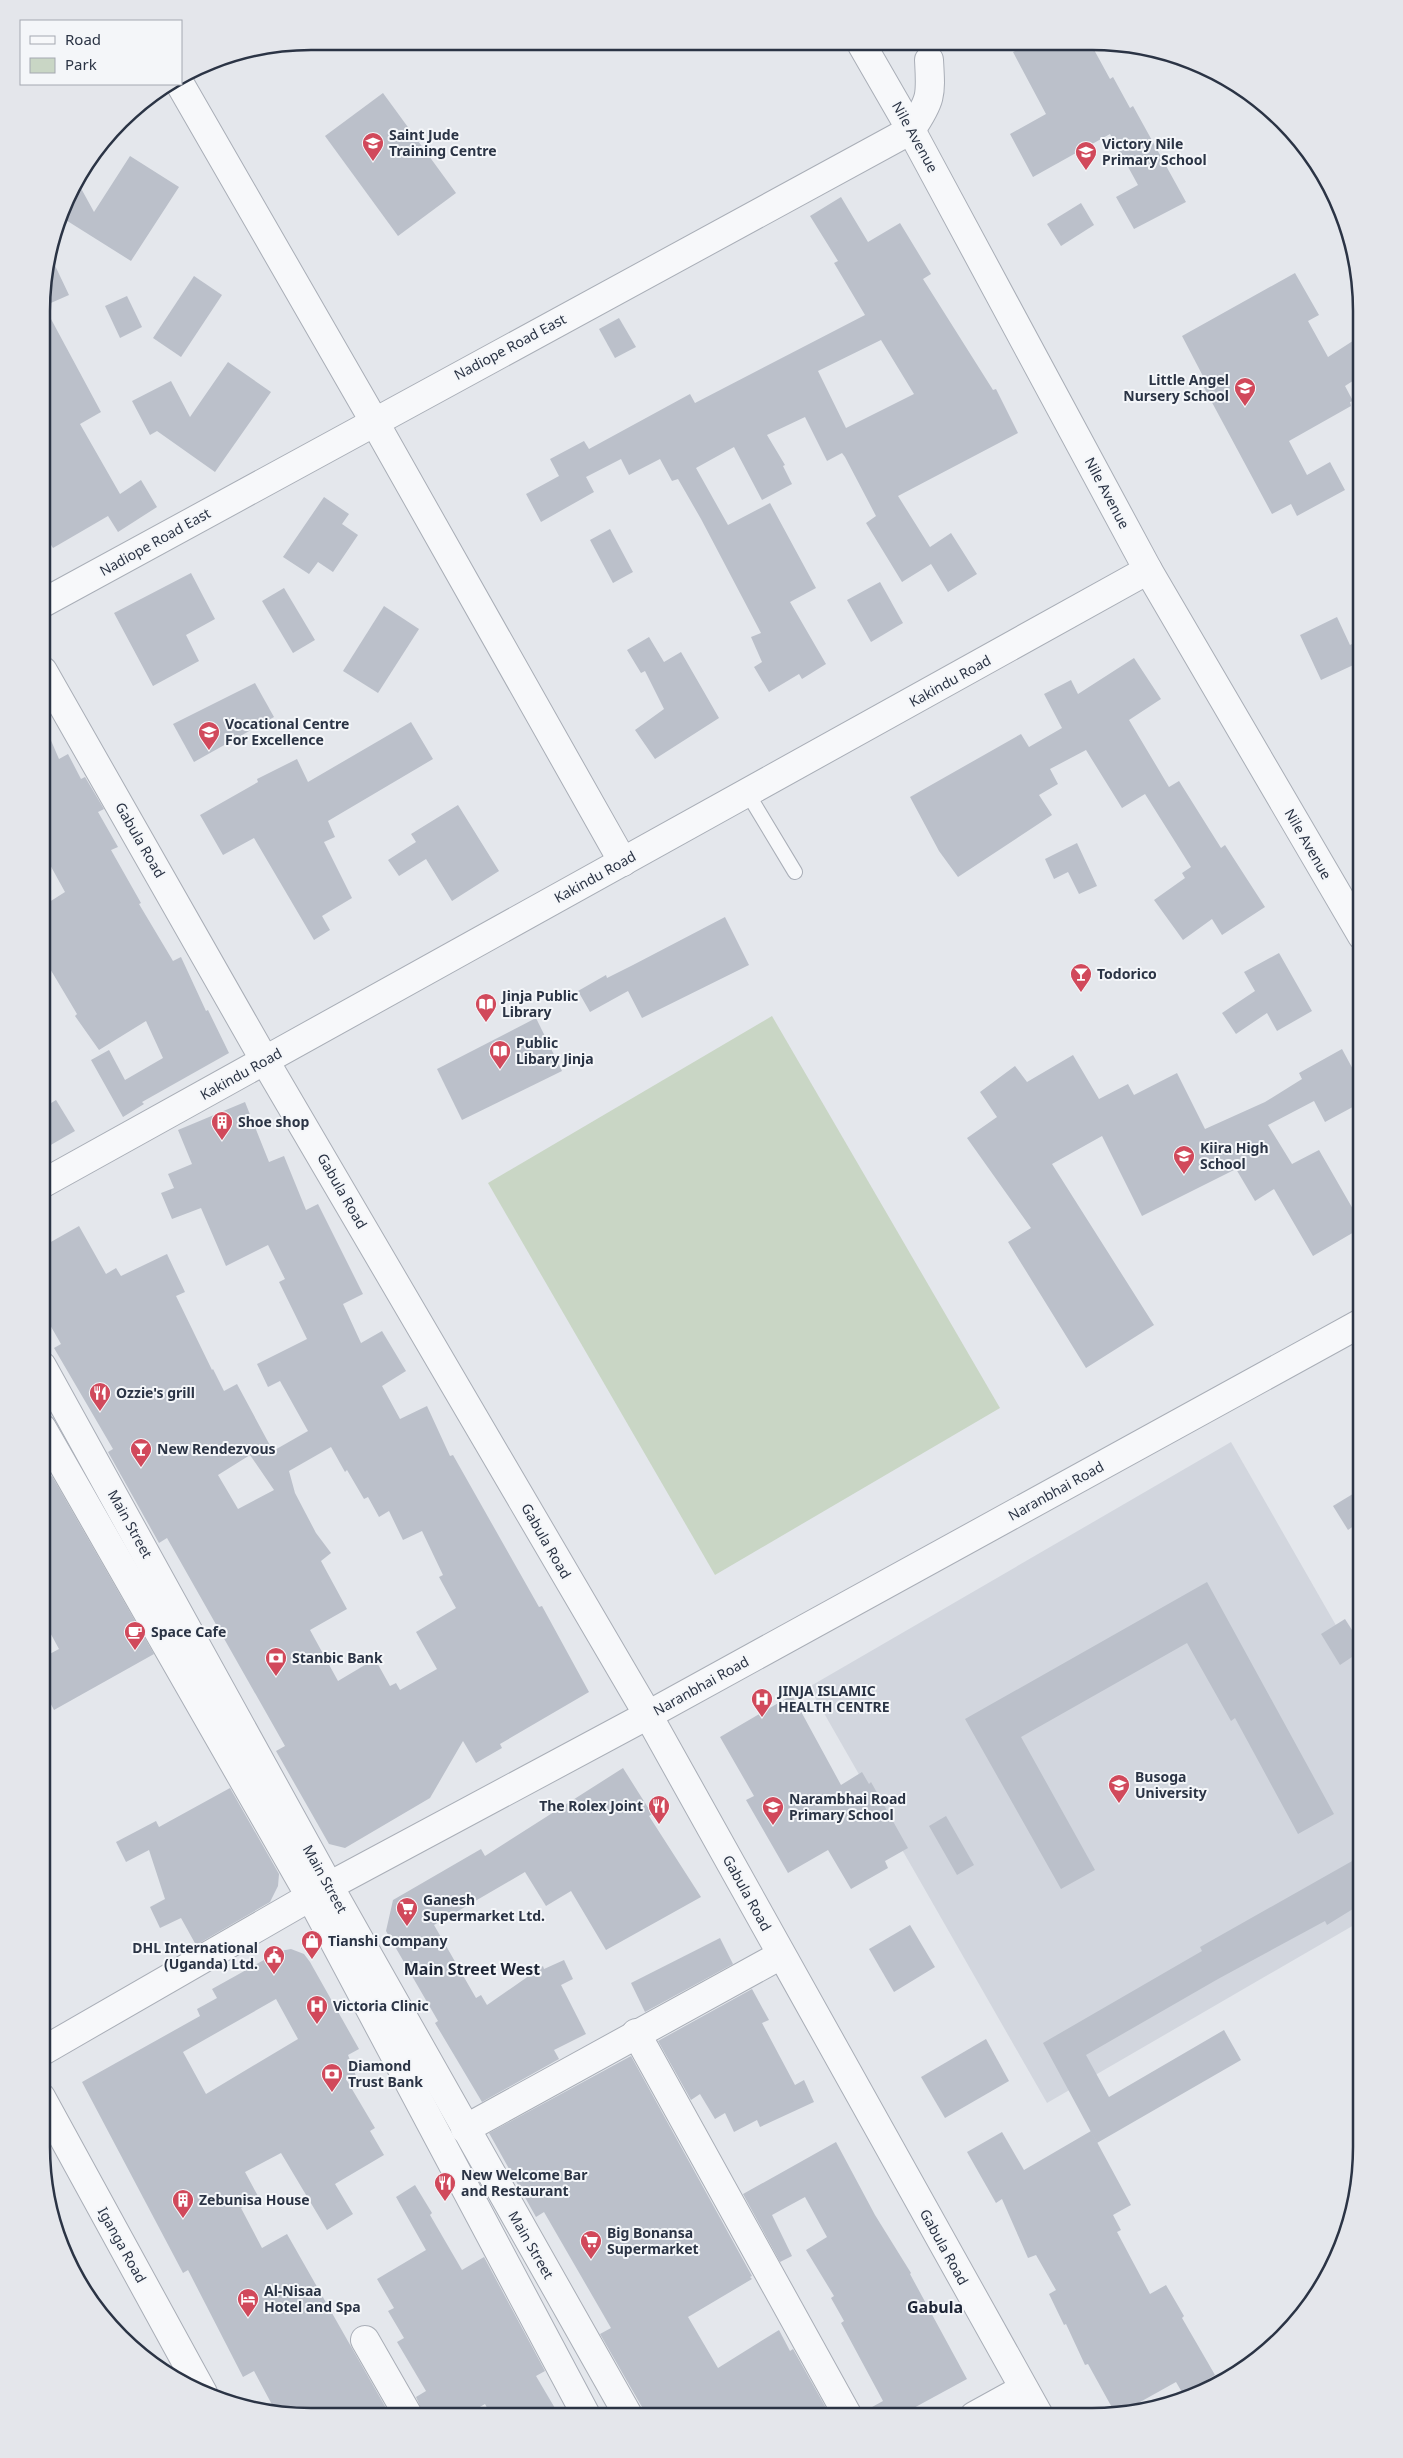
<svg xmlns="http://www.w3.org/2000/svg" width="1403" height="2458" font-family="'Noto Sans',sans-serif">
<rect width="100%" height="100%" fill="#e4e7ec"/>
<polygon fill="#d2d6de" points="1231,1442 1361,1669 1361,1921 1047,2103 809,1687"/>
<polygon fill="#c9d6c5" points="772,1016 1000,1408 715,1575 488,1183"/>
<g fill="#bbc0ca" fill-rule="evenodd">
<polygon points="1025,46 1092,46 1110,79 1113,77 1130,108 1133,106 1186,202 1134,229 1116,197 1138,185 1110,134 1033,177 1010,134 1046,114 1013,52"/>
<polygon points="383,93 456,193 398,236 325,136"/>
<polygon points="130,156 179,187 131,261 61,217 69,191 77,181 94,212"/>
<path d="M841,197L868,242L900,223L931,274L923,279L993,390L996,389L1018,433L898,496L930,547L951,533L977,574L948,592L931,564L902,582L866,523L876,516L845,457L842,453L827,461L805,417L767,435L785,465L783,466L792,484L762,500L734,447L696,468L728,525L770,503L816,588L790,602L826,664L802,679L799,674L769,692L754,667L762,662L751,637L761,633L701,519L678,479L672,481L660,459L629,475L621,459L586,477L594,492L541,522L526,494L559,476L550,459L584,441L589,449L690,394L695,403L865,315L834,263L838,261L810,216ZM881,340L914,394L846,428L818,371Z"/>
<polygon points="1081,203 1094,225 1061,246 1047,224"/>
<polygon points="50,255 69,295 44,306 101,412 80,424 120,494 141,480 157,507 118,532 108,516 53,548 43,532 44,276"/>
<polygon points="1295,273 1319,315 1308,321 1328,357 1362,335 1362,375 1345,386 1353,401 1350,402 1351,406 1289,441 1307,475 1330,462 1345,490 1297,516 1291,504 1272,514 1201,382 1205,380 1182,336"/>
<polygon points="194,276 222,295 181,357 153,338"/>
<polygon points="127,296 142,327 120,338 105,306"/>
<polygon points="619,318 636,347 615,358 599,329"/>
<polygon points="228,362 271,392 215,472 157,431 150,435 132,401 171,381 190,417"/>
<polygon points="324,497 349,514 342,524 358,535 333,572 318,562 309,574 283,557"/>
<polygon points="610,529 633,572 613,583 590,540"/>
<polygon points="191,573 215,619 186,635 199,661 153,686 114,613"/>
<polygon points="880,582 903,623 871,642 847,600"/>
<polygon points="284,588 315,640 293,653 262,601"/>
<polygon points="384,606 419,629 378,693 343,671"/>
<polygon points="1337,617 1350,645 1362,639 1362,661 1321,680 1300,635"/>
<polygon points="649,637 664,662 681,652 719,718 655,759 635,730 664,709 645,671 641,673 627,650"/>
<polygon points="1134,658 1161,699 1129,720 1169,787 1179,781 1221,848 1225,845 1265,907 1222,935 1212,919 1183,940 1154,900 1185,878 1182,873 1191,867 1145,794 1122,808 1086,750 1050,769 1058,784 1039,795 1052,815 958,877 939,851 910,797 1021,734 1029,747 1062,728 1044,694 1071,680 1078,694"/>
<polygon points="255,683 274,717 194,762 173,724"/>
<polygon points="43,722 59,759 68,754 81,779 85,777 104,809 98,812 118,847 111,850 141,903 139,904 173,961 181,957 206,1011 208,1010 229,1053 142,1102 144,1104 123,1117 91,1060 109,1050 125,1080 163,1058 146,1021 99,1050 75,1016 77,1014 43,957 43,906 65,892 43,852"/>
<polygon points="411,722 433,759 328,821 335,837 324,842 352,898 322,916 330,930 314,940 254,838 223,855 200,815 258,782 257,779 297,759 308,782"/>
<polygon points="458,805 499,871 452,901 426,859 399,876 388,860 416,842 411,834"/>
<polygon points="1077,843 1097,886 1079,894 1068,872 1054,879 1045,859"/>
<polygon points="725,917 749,965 642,1018 628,991 590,1012 578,991 606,975 607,978 633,965"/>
<polygon points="1279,953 1312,1011 1277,1031 1267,1013 1236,1034 1222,1013 1255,991 1244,972"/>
<polygon points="536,1018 562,1071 462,1120 437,1069"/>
<polygon points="1342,1049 1362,1086 1362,1102 1325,1122 1314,1101 1268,1125 1292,1164 1319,1150 1361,1223 1361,1228 1313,1256 1274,1189 1255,1201 1236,1169 1142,1216 1102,1136 1052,1164 1154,1325 1086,1368 1008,1242 1031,1228 967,1138 997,1117 980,1092 1015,1066 1027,1082 1073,1055 1099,1099 1128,1084 1134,1095 1177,1073 1205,1129 1265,1102 1302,1079 1299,1073"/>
<polygon points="56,1100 75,1131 42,1150 43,1108"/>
<path d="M245,1102L269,1162L284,1156L306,1210L318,1204L363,1294L343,1304L361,1343L382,1331L406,1371L382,1386L400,1419L427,1406L450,1456L453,1455L539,1607L542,1606L589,1692L500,1744L502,1748L476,1763L463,1741L430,1798L345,1848L329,1844L276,1751L285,1746L167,1538L159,1543L108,1452L113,1449L54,1348L61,1344L42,1311V1247L79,1226L106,1274L116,1268L121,1276L167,1254L185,1292L176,1296L212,1370L213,1369L224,1391L237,1384L273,1451L308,1431L280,1381L268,1387L257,1364L307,1339L279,1282L285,1279L268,1245L226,1266L201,1208L172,1219L161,1193L174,1188L168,1174L192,1164L178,1130ZM331,1447L345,1472L347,1470L364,1499L368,1497L379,1517L389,1511L403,1540L422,1531L443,1575L439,1577L456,1608L416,1632L437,1669L400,1690L396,1683L390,1686L375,1659L338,1681L310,1630L347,1609L321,1561L331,1553L316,1533L295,1493L289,1471ZM250,1455L274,1490L238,1509L218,1475Z"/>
<polygon points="52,1476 154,1654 54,1710 42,1687 42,1658 59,1649 46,1625 42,1625 42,1481"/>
<polygon points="1361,1489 1361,1521 1348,1530 1333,1506"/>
<polygon points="1207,1582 1334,1814 1298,1834 1235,1718 1231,1721 1187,1643 1021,1737 1095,1870 1061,1889 965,1719"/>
<polygon points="1345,1619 1361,1644 1361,1651 1340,1665 1321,1634"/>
<polygon points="792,1695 841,1785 862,1772 869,1784 871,1782 908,1848 885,1861 888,1868 851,1889 828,1850 788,1873 746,1800 754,1796 720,1737"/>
<polygon points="623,1768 652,1814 649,1816 701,1897 606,1950 571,1891 546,1906 525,1872 434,1925 476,1998 481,1995 487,2005 543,1966 544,1969 564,1960 573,1979 561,1985 586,2034 554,2050 559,2059 482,2102 435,2023 438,2021 386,1931 393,1900 481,1849 485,1856"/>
<polygon points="230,1788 279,1874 278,1886 270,1902 196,1945 181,1918 160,1928 150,1907 165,1899 149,1850 126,1862 116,1842 156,1821 159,1827"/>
<polygon points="946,1816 974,1865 957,1875 929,1826"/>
<polygon points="1361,1856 1361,1904 1327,1925 1325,1921 1218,1979 1086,2055 1109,2097 1224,2030 1241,2060 1097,2143 1043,2043 1202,1951 1200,1947"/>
<polygon points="910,1925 935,1967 894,1992 869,1949"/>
<polygon points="720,1938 733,1964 645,2012 631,1983"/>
<path d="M291,1949L304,1954L310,1962L359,2049L348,2055L356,2076L346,2079L375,2128L370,2131L384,2155L335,2184L353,2214L327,2230L281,2153L245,2172L259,2198L241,2208L262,2248L287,2234L390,2415L277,2414L254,2371L243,2377L188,2270L183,2273L82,2082L200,2016L197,2009L217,1998L212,1989L280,1951ZM276,1999L298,2039L206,2094L183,2052Z"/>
<polygon points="752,1989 769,2020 762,2023 795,2085 804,2080 814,2102 760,2127 757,2120 734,2132 725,2113 715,2119 700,2094 691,2100 658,2041"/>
<polygon points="986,2039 1009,2081 945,2118 921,2077"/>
<polygon points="631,2056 752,2276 750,2277 752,2279 688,2317 718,2368 779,2330 790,2351 793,2349 826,2408 813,2416 644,2415 642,2407 600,2334 611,2328 544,2212 536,2217 489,2133"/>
<polygon points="1091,2131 1131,2205 1113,2215 1121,2230 1117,2232 1150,2294 1166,2285 1184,2316 1182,2318 1215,2375 1183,2394 1176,2382 1124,2411 1115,2413 1088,2364 1085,2365 1066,2324 1064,2325 1049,2294 1056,2290 1036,2255 1028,2258 1002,2199 996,2203 967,2152 1002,2132 1024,2170"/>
<polygon points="836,2142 875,2215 911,2273 910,2274 967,2379 899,2416 864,2416 863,2412 883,2401 841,2323 844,2321 831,2298 834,2296 806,2250 827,2237 805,2197 772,2215 792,2256 780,2262 743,2194"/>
<polygon points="415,2185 432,2213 430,2215 462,2270 484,2257 545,2371 536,2376 559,2415 491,2415 485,2404 466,2415 424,2415 416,2397 426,2391 397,2342 404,2338 388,2311 394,2308 377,2279 426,2250 396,2197"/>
</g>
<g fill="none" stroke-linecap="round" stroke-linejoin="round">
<g stroke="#a9aeb7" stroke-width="16">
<polyline id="service" points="748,794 795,872"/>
</g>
<g stroke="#a9aeb7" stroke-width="30">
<g id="minor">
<polyline points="862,45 911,130 1148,570 1362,936"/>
<polyline points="180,84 374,421 623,862"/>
<path d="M43,603L911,130C932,99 931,95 929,60"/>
<polyline points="43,671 265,1061 648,1715 1040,2417"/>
<polyline points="42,1184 1148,570"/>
<polyline points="636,2033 848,2416"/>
<polyline points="41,2052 329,1886 648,1715 1361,1323"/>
<polyline points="41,2097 203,2393"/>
<polyline points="465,2129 781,1955"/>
<polyline points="365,2340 408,2415"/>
<polyline points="974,2416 1023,2389"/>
</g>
</g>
<g stroke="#a9aeb7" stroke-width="30">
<g id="tertiary">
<polyline points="42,1366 329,1886 628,2415"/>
<polyline points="42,1428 311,1898 586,2415"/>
</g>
</g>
<use href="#service" stroke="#f7f8fa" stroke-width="14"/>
<use href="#minor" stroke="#f7f8fa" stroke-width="28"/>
<use href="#tertiary" stroke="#f7f8fa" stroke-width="28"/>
</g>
<defs>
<g id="school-pin" transform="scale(1.125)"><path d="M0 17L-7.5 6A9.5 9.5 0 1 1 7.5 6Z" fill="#d1495b" stroke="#f4f6f9"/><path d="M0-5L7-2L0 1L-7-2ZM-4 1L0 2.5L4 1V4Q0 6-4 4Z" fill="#fff"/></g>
<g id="bar-pin" transform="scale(1.125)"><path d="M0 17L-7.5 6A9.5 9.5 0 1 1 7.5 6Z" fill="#d1495b" stroke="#f4f6f9"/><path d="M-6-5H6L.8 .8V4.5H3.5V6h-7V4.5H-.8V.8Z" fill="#fff"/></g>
<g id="library-pin" transform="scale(1.125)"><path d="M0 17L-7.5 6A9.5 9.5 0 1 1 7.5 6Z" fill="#d1495b" stroke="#f4f6f9"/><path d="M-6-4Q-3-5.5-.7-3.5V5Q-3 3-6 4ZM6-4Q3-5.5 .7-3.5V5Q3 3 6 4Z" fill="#fff"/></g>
<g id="building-pin" transform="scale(1.125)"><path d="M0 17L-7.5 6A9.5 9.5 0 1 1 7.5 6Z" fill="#d1495b" stroke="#f4f6f9"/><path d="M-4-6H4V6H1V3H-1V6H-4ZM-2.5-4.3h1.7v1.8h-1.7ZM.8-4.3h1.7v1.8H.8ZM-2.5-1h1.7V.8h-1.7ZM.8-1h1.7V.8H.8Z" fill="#fff"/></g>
<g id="restaurant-pin" transform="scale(1.125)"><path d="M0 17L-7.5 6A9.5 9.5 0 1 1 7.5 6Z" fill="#d1495b" stroke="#f4f6f9"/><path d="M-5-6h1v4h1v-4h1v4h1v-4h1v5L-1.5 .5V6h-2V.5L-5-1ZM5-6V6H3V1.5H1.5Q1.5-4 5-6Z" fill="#fff"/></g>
<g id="cafe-pin" transform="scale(1.125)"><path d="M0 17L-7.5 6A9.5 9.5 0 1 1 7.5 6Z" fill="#d1495b" stroke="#f4f6f9"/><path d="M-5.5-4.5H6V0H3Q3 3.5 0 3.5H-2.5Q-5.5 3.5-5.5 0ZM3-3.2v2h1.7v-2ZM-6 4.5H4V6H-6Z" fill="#fff"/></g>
<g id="bank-pin" transform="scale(1.125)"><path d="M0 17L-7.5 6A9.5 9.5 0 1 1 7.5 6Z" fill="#d1495b" stroke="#f4f6f9"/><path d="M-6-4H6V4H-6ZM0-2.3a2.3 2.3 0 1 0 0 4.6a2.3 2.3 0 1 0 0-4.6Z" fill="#fff"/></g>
<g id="hospital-pin" transform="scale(1.125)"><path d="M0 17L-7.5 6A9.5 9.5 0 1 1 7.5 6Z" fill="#d1495b" stroke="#f4f6f9"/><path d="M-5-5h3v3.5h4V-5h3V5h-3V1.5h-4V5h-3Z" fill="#fff"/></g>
<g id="supermarket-pin" transform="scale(1.125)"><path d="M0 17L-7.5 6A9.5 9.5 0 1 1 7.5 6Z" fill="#d1495b" stroke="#f4f6f9"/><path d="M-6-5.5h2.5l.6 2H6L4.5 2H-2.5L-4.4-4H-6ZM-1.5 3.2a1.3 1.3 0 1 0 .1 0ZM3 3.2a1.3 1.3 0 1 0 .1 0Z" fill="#fff"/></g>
<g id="shop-pin" transform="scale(1.125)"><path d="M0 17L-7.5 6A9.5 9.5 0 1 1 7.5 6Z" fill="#d1495b" stroke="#f4f6f9"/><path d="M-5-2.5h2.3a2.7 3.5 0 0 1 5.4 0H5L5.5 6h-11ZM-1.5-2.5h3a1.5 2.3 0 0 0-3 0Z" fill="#fff"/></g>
<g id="civic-pin" transform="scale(1.125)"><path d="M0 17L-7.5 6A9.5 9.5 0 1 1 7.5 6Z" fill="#d1495b" stroke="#f4f6f9"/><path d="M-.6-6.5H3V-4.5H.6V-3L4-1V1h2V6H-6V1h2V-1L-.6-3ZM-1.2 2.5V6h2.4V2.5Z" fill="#fff"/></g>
<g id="hotel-pin" transform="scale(1.125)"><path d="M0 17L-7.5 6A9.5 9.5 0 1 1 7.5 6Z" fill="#d1495b" stroke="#f4f6f9"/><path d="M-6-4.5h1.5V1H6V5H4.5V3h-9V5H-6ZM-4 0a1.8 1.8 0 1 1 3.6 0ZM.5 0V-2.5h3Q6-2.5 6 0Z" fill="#fff"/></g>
</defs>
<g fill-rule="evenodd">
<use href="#school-pin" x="373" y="143"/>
<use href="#school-pin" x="1086" y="152"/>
<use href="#school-pin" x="1245" y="388"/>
<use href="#school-pin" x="209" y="732"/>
<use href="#bar-pin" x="1081" y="974"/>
<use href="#library-pin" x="486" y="1004"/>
<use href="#library-pin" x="500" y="1051"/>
<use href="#building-pin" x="222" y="1122"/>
<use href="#school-pin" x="1184" y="1156"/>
<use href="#restaurant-pin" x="100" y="1393"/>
<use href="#bar-pin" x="141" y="1449"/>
<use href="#cafe-pin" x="135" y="1632"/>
<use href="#bank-pin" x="276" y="1658"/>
<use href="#hospital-pin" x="762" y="1699"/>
<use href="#school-pin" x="1119" y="1785"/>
<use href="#restaurant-pin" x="659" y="1806"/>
<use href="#school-pin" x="773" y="1807"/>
<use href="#supermarket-pin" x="407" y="1908"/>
<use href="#shop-pin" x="312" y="1941"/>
<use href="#civic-pin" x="274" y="1956"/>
<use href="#hospital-pin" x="317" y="2006"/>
<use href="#bank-pin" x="332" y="2074"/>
<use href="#restaurant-pin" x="445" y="2183"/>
<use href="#building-pin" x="183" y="2200"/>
<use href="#supermarket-pin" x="591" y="2241"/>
<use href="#hotel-pin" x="248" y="2299"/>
</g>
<g text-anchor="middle" stroke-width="4" stroke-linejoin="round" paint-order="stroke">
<g font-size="14" font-weight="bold" fill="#2b3445" stroke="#f4f6f9" text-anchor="start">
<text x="389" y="140">Saint Jude<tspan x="389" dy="16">Training Centre</tspan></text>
<text x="1102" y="149">Victory Nile<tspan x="1102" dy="16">Primary School</tspan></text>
<text x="1229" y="385" text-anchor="end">Little Angel<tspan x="1229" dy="16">Nursery School</tspan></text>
<text x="225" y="729">Vocational Centre<tspan x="225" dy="16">For Excellence</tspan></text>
<text x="1097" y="979">Todorico</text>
<text x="502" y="1001">Jinja Public<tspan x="502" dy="16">Library</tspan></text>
<text x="516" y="1048">Public<tspan x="516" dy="16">Libary Jinja</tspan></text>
<text x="238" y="1127">Shoe shop</text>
<text x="1200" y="1153">Kiira High<tspan x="1200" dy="16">School</tspan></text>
<text x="116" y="1398">Ozzie's grill</text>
<text x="157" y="1454">New Rendezvous</text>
<text x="151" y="1637">Space Cafe</text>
<text x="292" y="1663">Stanbic Bank</text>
<text x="778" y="1696">JINJA ISLAMIC<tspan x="778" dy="16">HEALTH CENTRE</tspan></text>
<text x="1135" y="1782">Busoga<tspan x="1135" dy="16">University</tspan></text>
<text x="789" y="1804">Narambhai Road<tspan x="789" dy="16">Primary School</tspan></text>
<text x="643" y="1811" text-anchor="end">The Rolex Joint</text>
<text x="423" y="1905">Ganesh<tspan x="423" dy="16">Supermarket Ltd.</tspan></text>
<text x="328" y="1946">Tianshi Company</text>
<text x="258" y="1953" text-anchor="end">DHL International<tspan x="258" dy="16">(Uganda) Ltd.</tspan></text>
<text x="333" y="2011">Victoria Clinic</text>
<text x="348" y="2071">Diamond<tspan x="348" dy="16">Trust Bank</tspan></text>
<text x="461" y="2180">New Welcome Bar<tspan x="461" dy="16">and Restaurant</tspan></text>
<text x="199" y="2205">Zebunisa House</text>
<text x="607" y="2238">Big Bonansa<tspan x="607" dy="16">Supermarket</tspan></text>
<text x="264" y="2296">Al-Nisaa<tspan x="264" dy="16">Hotel and Spa</tspan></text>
</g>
<g font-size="14" fill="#2b3445" stroke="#f4f6f9">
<text transform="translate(915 137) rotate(61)" y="5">Nile Avenue</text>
<text transform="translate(510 347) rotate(-28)" y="5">Nadiope Road East</text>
<text transform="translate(1107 493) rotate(62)" y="5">Nile Avenue</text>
<text transform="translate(155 542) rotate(-29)" y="5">Nadiope Road East</text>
<text transform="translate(950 681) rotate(-29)" y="5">Kakindu Road</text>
<text transform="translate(140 840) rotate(60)" y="5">Gabula Road</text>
<text transform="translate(1308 844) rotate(60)" y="5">Nile Avenue</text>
<text transform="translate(595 877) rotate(-29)" y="5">Kakindu Road</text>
<text transform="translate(241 1074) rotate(-29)" y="5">Kakindu Road</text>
<text transform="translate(342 1191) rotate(60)" y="5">Gabula Road</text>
<text transform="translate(1056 1491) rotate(-29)" y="5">Naranbhai Road</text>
<text transform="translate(130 1524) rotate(61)" y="5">Main Street</text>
<text transform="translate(546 1541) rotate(60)" y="5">Gabula Road</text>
<text transform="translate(701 1686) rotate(-29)" y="5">Naranbhai Road</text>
<text transform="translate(325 1879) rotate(61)" y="5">Main Street</text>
<text transform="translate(747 1893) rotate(61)" y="5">Gabula Road</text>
<text transform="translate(122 2245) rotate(61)" y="5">Iganga Road</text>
<text transform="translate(531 2245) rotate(60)" y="5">Main Street</text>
<text transform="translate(944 2247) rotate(61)" y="5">Gabula Road</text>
</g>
<g font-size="16" font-weight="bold" fill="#1d2536" stroke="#f4f6f9">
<text x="472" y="1975">Main Street West</text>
<text x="935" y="2313">Gabula</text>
</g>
</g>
<path d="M0 0H1403V2458H0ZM311 50H1092A261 261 0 0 1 1353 311V2147A261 261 0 0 1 1092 2408H311A261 261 0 0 1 50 2147V311A261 261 0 0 1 311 50Z" fill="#e4e6eb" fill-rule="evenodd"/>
<path fill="none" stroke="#2b3445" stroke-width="2.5" d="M311 50H1092A261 261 0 0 1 1353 311V2147A261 261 0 0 1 1092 2408H311A261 261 0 0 1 50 2147V311A261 261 0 0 1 311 50Z"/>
<rect x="20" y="20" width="162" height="65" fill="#f4f6f9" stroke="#a4a8b1"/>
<rect x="30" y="36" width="25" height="8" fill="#f7f8fa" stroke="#a4a8b1"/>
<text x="65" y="45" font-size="15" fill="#2b3445">Road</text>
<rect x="30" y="58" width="25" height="15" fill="#c9d6c5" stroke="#a4a8b1"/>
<text x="65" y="70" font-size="15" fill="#2b3445">Park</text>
</svg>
